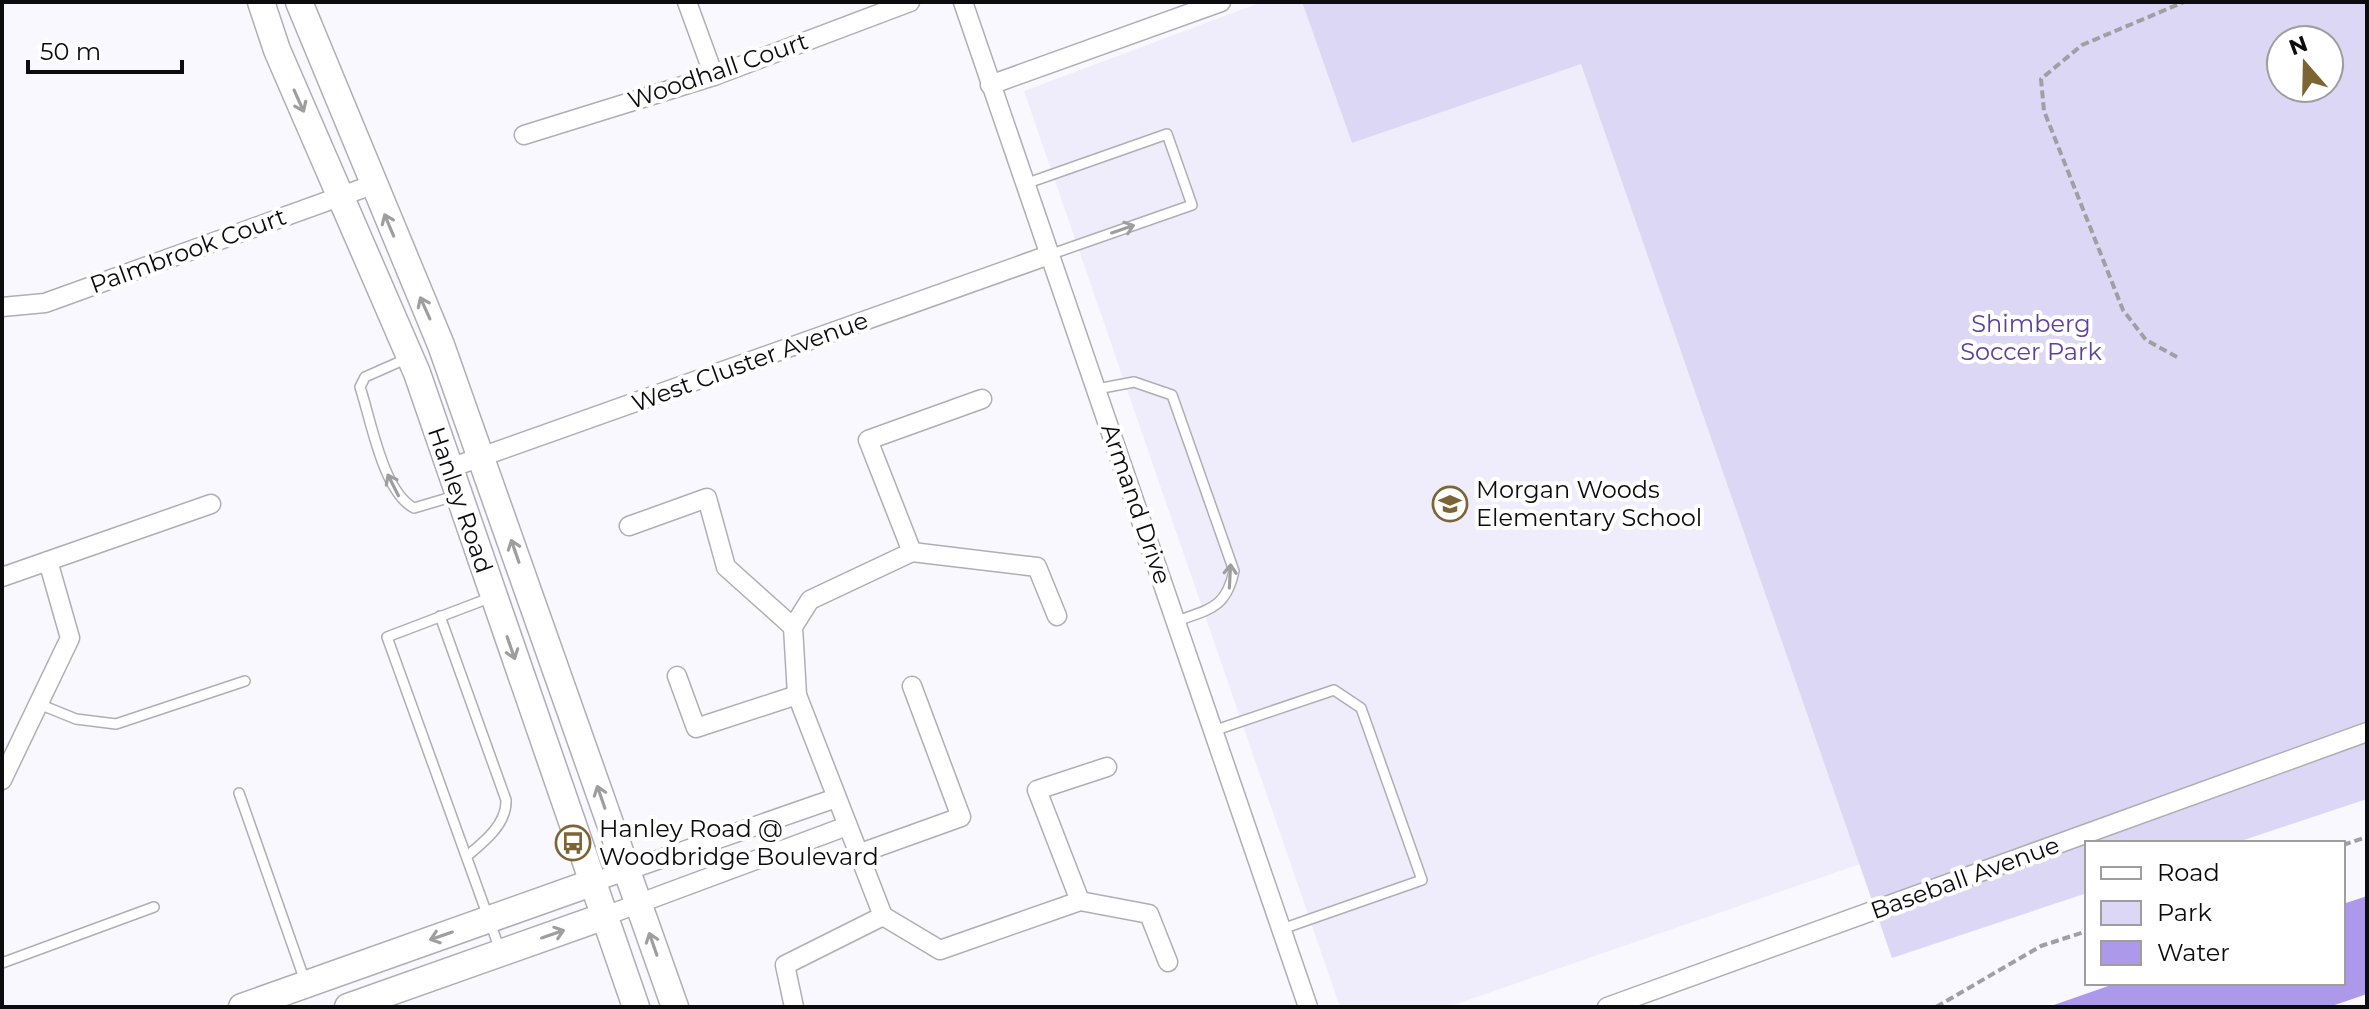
<svg xmlns="http://www.w3.org/2000/svg" width="2369" height="1009" font-family="Montserrat,sans-serif">
<rect width="100%" height="100%" fill="#f9f8fe"/>
<polygon fill="#efedfb" points="1262,2 1302,2 1352,143 1581,63 1860,864 1448,1007 1340,1007 1024,91"/>
<path fill="#ddd7f6" fill-rule="evenodd" d="M1302,2H2367V799L2235,843H2087V893L1892,958L1581,64L1352,143ZM2281,40H2329V88H2281Z"/>
<polygon fill="#ac99ea" points="2367,896 2367,994 2329,1007 2048,1007 2117,983 2343,983 2343,904"/>
<g fill="none" stroke-linecap="round" stroke-linejoin="round">
<g stroke="#afaeb4" stroke-width="12">
<g id="lane">
<polyline points="1025,184 1167,134 1192,205 1049,255"/>
<path d="M408,358L365,377L360,387C371,420 383,492 414,508L458,495"/>
<path d="M1097,389L1134,382L1172,395L1234,571C1226,608 1210,609 1177,621"/>
<polyline points="492,597 387,637 500,950"/>
<path d="M440,616L506,800C507,824 484,842 467,856"/>
<polyline points="39,704 76,719 116,724 245,681"/>
<polyline points="1213,731 1334,690 1361,708 1422,880 1282,929"/>
<polyline points="239,793 305,981"/>
<polyline points="2,963 154,907"/>
</g>
</g>
<g stroke="#afaeb4" stroke-width="21">
<g id="street">
<polyline points="687,2 714,76"/>
<polyline points="963,2 1308,1007"/>
<polyline points="990,85 1221,2"/>
<polyline points="524,135 714,76 910,2"/>
<polyline points="2,307 45,303 372,185"/>
<polyline points="450,468 1049,255"/>
<polyline points="629,526 707,498 726,567 793,627"/>
<polyline points="912,552 868,440 982,399"/>
<polyline points="2,577 211,504"/>
<polyline points="1057,616 1037,567 912,552 810,600 793,627 797,695 883,916 940,950 1080,901 1149,914 1168,962"/>
<polyline points="677,676 696,728 797,695"/>
<polyline points="2,780 70,638 48,561"/>
<polyline points="858,854 961,817 912,686"/>
<polyline points="594,882 836,798"/>
<polyline points="1080,901 1037,790 1107,767"/>
<polyline points="605,916 847,826"/>
<polyline points="794,1007 785,965 883,916"/>
<polyline points="1607,1007 2367,732"/>
</g>
</g>
<g stroke="#afaeb4" stroke-width="29">
<g id="secondary">
<polyline points="261,2 277,50 417,373 636,1007"/>
<polyline points="299,2 441,345 675,1007"/>
<polyline points="242,1007 594,882"/>
<polyline points="348,1007 605,916"/>
</g>
</g>
<g stroke="#a09fa4" stroke-width="4" stroke-dasharray="8 4" stroke-linecap="butt">
<polyline points="2177,357 2146,340 2123,310 2044,111 2041,79 2082,45 2184,2"/>
<polyline points="2343,845 2367,837"/>
<polyline points="1797,1007 1827,1007"/>
<polyline points="1936,1007 2041,946 2087,931"/>
</g>
<use href="#lane" stroke="#fff" stroke-width="9"/>
<use href="#street" stroke="#fff" stroke-width="18"/>
<use href="#secondary" stroke="#fff" stroke-width="26"/>
</g>
<defs><path id="oneway-shaft" d="M-6 0H5M1.5-3L5.5 0L1.5 3" fill="none" stroke-width="1.6" stroke-linecap="round" stroke-linejoin="round" transform="scale(2)"/></defs>
<g stroke="#9e9e9f">
<use href="#oneway-shaft" transform="translate(299 101) rotate(66)"/>
<use href="#oneway-shaft" transform="translate(389 225) rotate(-113)"/>
<use href="#oneway-shaft" transform="translate(1123 229) rotate(-19)"/>
<use href="#oneway-shaft" transform="translate(425 308) rotate(-114)"/>
<use href="#oneway-shaft" transform="translate(393 485) rotate(-117)"/>
<use href="#oneway-shaft" transform="translate(515 551) rotate(-109)"/>
<use href="#oneway-shaft" transform="translate(1230 576) rotate(-87)"/>
<use href="#oneway-shaft" transform="translate(511 648) rotate(71)"/>
<use href="#oneway-shaft" transform="translate(601 797) rotate(-109)"/>
<use href="#oneway-shaft" transform="translate(553 934) rotate(-19)"/>
<use href="#oneway-shaft" transform="translate(441 936) rotate(161)"/>
<use href="#oneway-shaft" transform="translate(653 944) rotate(-109)"/>
</g>
<defs>
<g id="school-ring" transform="scale(1.8)"><circle r="9.5" fill="#fff" stroke="#7c6435" stroke-width="1.5"/><path d="M0-5L7-2L0 1L-7-2ZM-4 1L0 2.5L4 1V4Q0 6-4 4Z" fill="#7c6435"/></g>
<g id="bus-ring" transform="scale(1.8)"><circle r="9.5" fill="#fff" stroke="#7c6435" stroke-width="1.5"/><path d="M-5-6H5V4H4V6H2V4H-2V6H-4V4H-5ZM-3.5-4V0h7V-4ZM-3.5 1.2v1.5H-2V1.2ZM2 1.2v1.5H3.5V1.2Z" fill="#7c6435"/></g>
</defs>
<g fill-rule="evenodd">
<use href="#school-ring" x="1450" y="504"/>
<use href="#bus-ring" x="573" y="843"/>
</g>
<g text-anchor="middle" stroke-width="8" stroke-linejoin="round" paint-order="stroke">
<g font-size="24" fill="#0c0c0e" stroke="#fff">
<text transform="translate(718 71) rotate(-19)" y="8">Woodhall Court</text>
<text transform="translate(188 251) rotate(-20)" y="8">Palmbrook Court</text>
<text transform="translate(750 362) rotate(-20)" y="8">West Cluster Avenue</text>
<text transform="translate(460 500) rotate(71)" y="8">Hanley Road</text>
<text transform="translate(1136 504) rotate(71)" y="8">Armand Drive</text>
<text transform="translate(1965 878) rotate(-20)" y="8">Baseball Avenue</text>
</g>
<g font-size="24" fill="#5d409e" stroke="#fff">
<text x="2031" y="332">Shimberg<tspan x="2031" dy="28">Soccer Park</tspan></text>
</g>
<g font-size="24" fill="#0c0c0e" stroke="#fff" text-anchor="start">
<text x="1476" y="498">Morgan Woods<tspan x="1476" dy="28">Elementary School</tspan></text>
<text x="599" y="837">Hanley Road @<tspan x="599" dy="28">Woodbridge Boulevard</tspan></text>
</g>
</g>
<rect width="2369" height="1009" fill="none" stroke="#0c0c0e" stroke-width="8"/>
<rect x="2085" y="841" width="260" height="144" fill="#ffffff" stroke="#9e9e9f" stroke-width="2"/>
<rect x="2101" y="867" width="40" height="12" fill="#ffffff" stroke="#9e9e9f" stroke-width="2"/>
<text x="2157" y="881" font-size="24" fill="#0c0c0e">Road</text>
<rect x="2101" y="901" width="40" height="24" fill="#ddd7f6" stroke="#9e9e9f" stroke-width="2"/>
<text x="2157" y="921" font-size="24" fill="#0c0c0e">Park</text>
<rect x="2101" y="941" width="40" height="24" fill="#ac99ea" stroke="#9e9e9f" stroke-width="2"/>
<text x="2157" y="961" font-size="24" fill="#0c0c0e">Water</text>
<g transform="translate(2305 64) rotate(340)"><circle r="38" fill="#ffffff" stroke="#9e9e9f" stroke-width="2"/>
<path d="M0-6L14 30L0 20L-14 30Z" fill="#7c6435"/>
<text y="-12" font-size="22" font-weight="bold" text-anchor="middle" fill="#0c0c0e">N</text>
</g>
<path d="M28 60v12h154v-12" fill="none" stroke="#0c0c0e" stroke-width="4"/>
<text x="40" y="60" font-size="24" fill="#0c0c0e" stroke="#ffffff" stroke-width="6" paint-order="stroke">50 m</text>
</svg>
